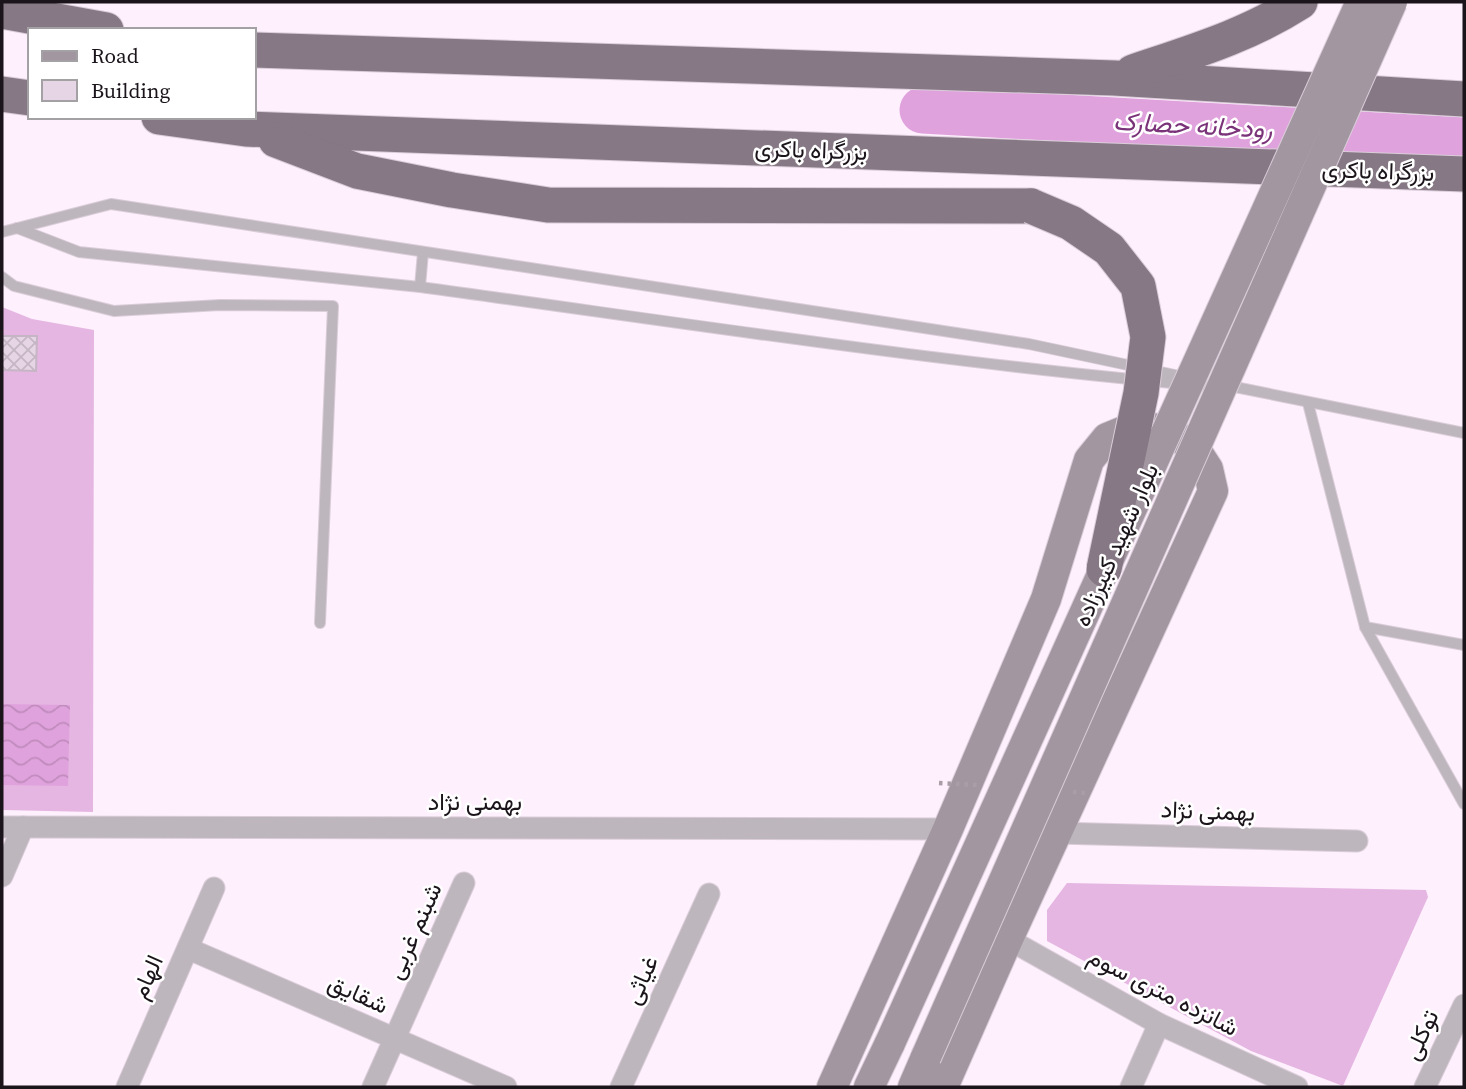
<svg xmlns="http://www.w3.org/2000/svg" width="1466" height="1089" font-family="'Source Serif 4',Vazirmatn,serif">
<defs>
<pattern id="water-waves" width="16" height="10" patternUnits="userSpaceOnUse" patternTransform="scale(1.75)"><rect width="16" height="10" fill="#e0a2dd"/><path d="M0 5q4-4 8 0t8 0" fill="none" stroke="#c08bbd"/></pattern>
<pattern id="building-cross-hatch" width="8" height="8" patternUnits="userSpaceOnUse" patternTransform="scale(1.75)"><rect width="8" height="8" fill="#e6d5e5"/><path d="M0 0l8 8M0 8l8-8" fill="none" stroke="#c5b6c4"/></pattern>
</defs>
<rect width="100%" height="100%" fill="#fef0fd"/>
<g fill="#e5b6e2">
<polygon points="2,307 32,319 94,330 93,812 2,810"/>
<polygon points="1067,883 1426,890 1428,897 1343,1086 1251,1051 1047,941 1047,910"/>
</g>
<polygon fill="url(#water-waves)" points="2,704 70,705 68,786 2,785"/>
<g fill="none" stroke-linecap="round" stroke-linejoin="round">
<polyline stroke="#e0a2dd" stroke-width="47" points="923,110 1464,141"/>
</g>
<polygon fill="url(#building-cross-hatch)" stroke="#c6b5c4" stroke-width="2" points="2,336 37,336 36,371 2,370"/>
<g fill="none" stroke-linecap="round" stroke-linejoin="round">
<g stroke="#dacdd9" stroke-width="12">
<g id="service">
<polyline points="17,228 79,252 420,287 423,252"/>
<polyline points="2,232 111,204 1029,344 1189,378"/>
<polyline points="2,277 14,286 114,311 220,305 333,306 320,623"/>
<path d="M420,287C685,323 951,365 1219,387"/>
<polyline points="1225,385 1464,433"/>
<polyline points="1308,403 1365,627 1464,645"/>
<polyline points="1365,627 1464,804"/>
</g>
</g>
<g stroke="#dacdd9" stroke-width="23">
<g id="minor">
<polyline points="2,827 948,829"/>
<polyline points="1057,833 1357,841"/>
<polyline points="2,876 23,827"/>
<polyline points="1008,939 1159,1024 1297,1087"/>
<polyline points="189,949 506,1087"/>
<polyline points="127,1087 214,888"/>
<polyline points="373,1087 464,883"/>
<polyline points="621,1087 709,894"/>
<polyline points="1131,1087 1159,1024"/>
<polyline points="1425,1087 1464,1005"/>
</g>
</g>
<g stroke="#dacdd9" stroke-width="32">
<g id="secondary">
<polyline points="832,1087 948,829 1046,599 1089,460 1107,438 1129,429 1153,428 1175,435 1195,449 1208,469 1213,491 1008,939 943,1087"/>
<polyline points="869,1087 890,1043"/>
<polyline points="913,1087 926,1057"/>
</g>
</g>
<g stroke="#dacdd9" stroke-width="37">
<g id="trunk">
<polyline points="2,11 106,30"/>
<polyline points="254,50 1114,78 1464,99"/>
<path d="M1133,72C1192,52 1247,36 1300,2"/>
<polyline points="2,94 30,98"/>
<polyline points="159,117 246,129 1464,174"/>
<polyline points="276,140 357,171 452,190 548,205 1031,206"/>
</g>
</g>
<use href="#service" stroke="#bdb6bd" stroke-width="10"/>
<use href="#minor" stroke="#bdb6bd" stroke-width="21"/>
<use href="#secondary" stroke="#a297a1" stroke-width="30"/>
<use href="#trunk" stroke="#867884" stroke-width="35"/>
<g stroke="#dacdd9" stroke-width="32" stroke-linecap="butt">
<g id="secondary-bridge">
<polyline points="890,1043 1361,2"/>
<polyline points="926,1057 1392,2"/>
</g>
</g>
<g stroke="#dacdd9" stroke-width="37" stroke-linecap="butt">
<polyline id="trunk-bridge" points="1031,206 1071,223 1109,249 1138,286 1148,337 1141,393 1104,569"/>
</g>
<g stroke="#a99ea8" stroke-width="4.5" stroke-dasharray="3.5 5" stroke-linecap="butt">
<polyline points="939,783 977,785"/>
<polyline points="1073,792 1086,793"/>
</g>
<use href="#secondary-bridge" stroke="#a297a1" stroke-width="30"/>
<use href="#trunk-bridge" stroke="#867884" stroke-width="35"/>
</g>
<g text-anchor="middle" stroke-width="5" stroke-linejoin="round" paint-order="stroke">
<g font-size="24" fill="#1b151b" stroke="#fff">
<text transform="translate(811 150) rotate(2)" y="8">بزرگراه باکری</text>
<text transform="translate(1378 171) rotate(2)" y="8">بزرگراه باکری</text>
<text transform="translate(1116 545) rotate(-66)" y="8">بلوار شهید کبیرزاده</text>
<text x="475" y="810">بهمنی نژاد</text>
<text transform="translate(1208 811) rotate(2)" y="8">بهمنی نژاد</text>
<text transform="translate(414 931) rotate(-66)" y="8">شبنم غربی</text>
<text transform="translate(147 977) rotate(-66)" y="8">الهام</text>
<text transform="translate(641 980) rotate(-66)" y="8">غیاثی</text>
<text transform="translate(1163 992) rotate(27)" y="8">شانزده متری سوم</text>
<text transform="translate(358 994) rotate(24)" y="8">شقایق</text>
<text transform="translate(1421 1035) rotate(-65)" y="8">توکلی</text>
</g>
<g font-size="26" font-style="italic" fill="#7a3279" stroke="#fff">
<text transform="translate(1193 125) rotate(3)" y="9">رودخانه حصارک</text>
</g>
</g>
<rect width="1466" height="1089" fill="none" stroke="#1b151b" stroke-width="7"/>
<rect x="28" y="28" width="228" height="91" fill="#ffffff" stroke="#a4a1a4" stroke-width="2"/>
<rect x="42" y="51" width="35" height="10" fill="#a297a1" stroke="#a4a1a4" stroke-width="2"/>
<text x="91" y="63" font-size="21" fill="#1b151b">Road</text>
<rect x="42" y="80" width="35" height="21" fill="#e6d5e5" stroke="#a4a1a4" stroke-width="2"/>
<text x="91" y="98" font-size="21" fill="#1b151b">Building</text>
</svg>
